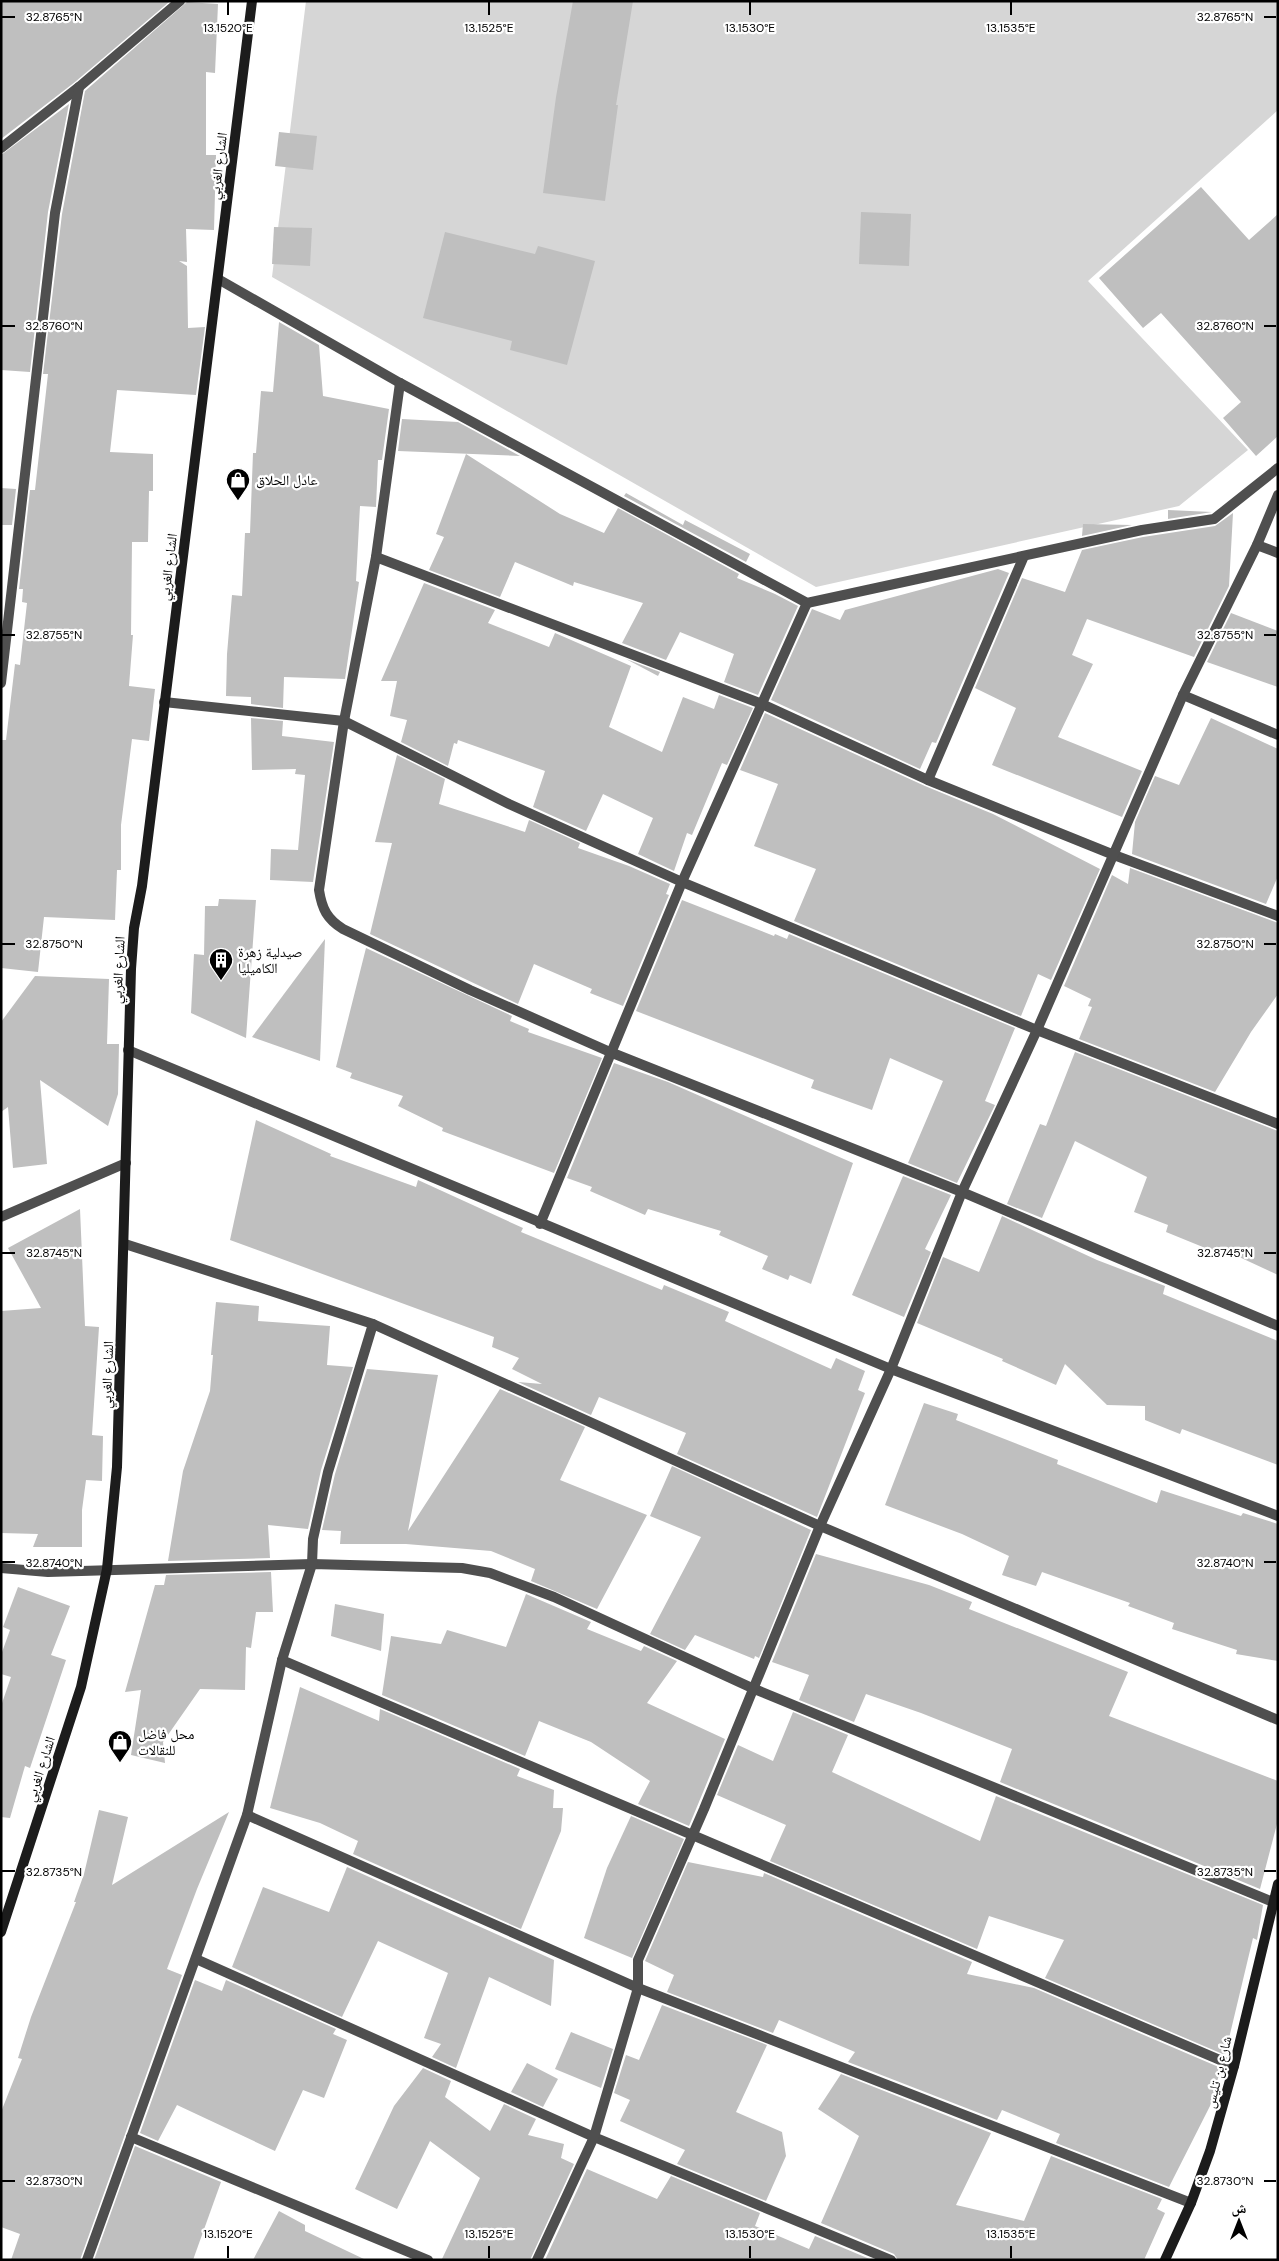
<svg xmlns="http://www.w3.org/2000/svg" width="1279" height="2261" font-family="'DM Sans','Noto Naskh Arabic',sans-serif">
<rect width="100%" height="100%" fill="#fff"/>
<polygon fill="#d6d6d6" points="306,1 1278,1 1278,110 1088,281 1248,450 1179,506 816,587 272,277"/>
<g fill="#bfbfbf">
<polygon points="1,1 160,1 169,2 75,82 1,139"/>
<polygon points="573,1 633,1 616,105 618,105 605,201 543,193 556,97"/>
<polygon points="187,2 218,4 215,73 206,72 206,155 216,155 214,230 186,229 187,262 179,261 187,266 188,328 205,327 196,395 117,390 110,452 153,454 153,491 149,491 148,542 132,542 131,635 133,635 129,686 155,689 149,741 132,739 121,825 121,870 117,870 115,920 44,917 38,972 1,968 1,740 6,740 15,664 20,665 27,603 22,602 23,589 19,589 30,490 35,490 48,374 43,374 62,214 85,91"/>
<polygon points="69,104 48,212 30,372 1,370 1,155"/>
<polygon points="279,132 317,136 313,170 275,166"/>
<polygon points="1201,187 1249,240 1278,214 1278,436 1256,456 1223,418 1241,402 1161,313 1143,328 1099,278"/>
<polygon points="861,212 911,214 909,266 859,264"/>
<polygon points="274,227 312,228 310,266 272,264"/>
<polygon points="445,232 535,254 538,246 595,261 567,365 510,350 512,341 423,318"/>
<polygon points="279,322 319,345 323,396 389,409 382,460 378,460 376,507 360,506 356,581 359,582 345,679 284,677 283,708 251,704 251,697 226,696 227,654 232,595 242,596 245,533 250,533 253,453 256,453 261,391 273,392"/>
<polygon points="402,419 458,422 520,456 398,451"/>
<polygon points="466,454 560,514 604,533 618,508 739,574 737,578 775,594 798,606 758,695 724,682 734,654 680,632 666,660 622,643 643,603 574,582 573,586 515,562 500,597 429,570 444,537 436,534"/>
<polygon points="1,488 16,489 12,525 1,525"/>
<polygon points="626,493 683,525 685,520 750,554 746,562 624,496"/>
<polygon points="1168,510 1212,512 1168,519"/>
<polygon points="1233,513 1229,586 1194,657 1087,619 1072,655 1093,664 1058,737 1142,771 1122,817 992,765 1016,708 975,688 1022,578 1065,592 1082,550 1143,537 1215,526"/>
<polygon points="1083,524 1132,525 1082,536"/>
<polygon points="998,569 1009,573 936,743 932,742 920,769 771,700 812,609 840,620 845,610"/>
<polygon points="424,583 495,610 488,623 549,647 555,633 631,666 609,727 662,752 683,697 714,709 719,695 753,708 727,765 722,763 692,835 687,833 674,871 638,854 653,818 603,794 586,831 533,807 545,771 458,740 457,744 454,743 448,766 401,742 407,720 390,716 397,681 381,681"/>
<polygon points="1231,613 1278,631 1278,687 1207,662"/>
<polygon points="626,659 660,672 658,676"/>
<polygon points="765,713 925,786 993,814 1100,869 1051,980 1038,974 1021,1016 794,921 816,869 754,846 778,784 740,770"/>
<polygon points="251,718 283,721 282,736 334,742 313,882 270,880 271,849 298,850 305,775 295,774 296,769 252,770"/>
<polygon points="1211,718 1278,749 1278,876 1266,904 1132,854 1135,822 1155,776 1179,785"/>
<polygon points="397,755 445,779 439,804 525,832 529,820 580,843 578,848 629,866 670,884 666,894 669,895 623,1006 590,993 592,989 534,964 518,1004 370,934 392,843 375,842"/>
<polygon points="1130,868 1278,923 1278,994 1251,1032 1215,1092 1079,1039 1092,1007 1088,1006 1091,999 1064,986 1112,875 1128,884"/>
<polygon points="219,899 256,900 246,1038 191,1013 194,954 204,955 205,906 218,906"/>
<polygon points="682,900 774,936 775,934 787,939 789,934 1015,1028 985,1101 995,1105 957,1183 908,1163 943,1081 890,1058 872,1110 811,1088 814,1080 636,1011"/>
<polygon points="325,939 320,1061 252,1037"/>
<polygon points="366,948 512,1016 510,1021 529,1029 528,1032 602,1058 554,1173 442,1131 443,1128 398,1106 403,1096 350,1078 352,1073 336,1067"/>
<polygon points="35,976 109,979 107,1044 119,1044 118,1094 108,1126 40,1080 47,1164 13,1168 8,1107 1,1112 1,1022"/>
<polygon points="1075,1052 1278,1131 1278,1275 1222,1249 1220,1254 1166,1232 1168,1225 1134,1212 1147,1177 1075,1141 1042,1218 1007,1204 1040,1124 1046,1126"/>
<polygon points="614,1063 668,1082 853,1163 811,1284 790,1275 788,1280 762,1269 768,1256 719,1235 721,1231 648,1209 645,1215 590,1191 592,1187 567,1178"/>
<polygon points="256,1120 331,1154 330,1156 416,1187 418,1180 523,1228 521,1232 662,1290 664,1285 729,1312 725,1321 831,1369 836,1358 865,1371 858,1390 865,1393 817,1517 677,1454 686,1433 599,1397 591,1415 518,1382 542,1384 512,1369 519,1358 492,1347 494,1337 230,1240"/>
<polygon points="903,1176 951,1195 925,1249 931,1252 904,1317 852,1295"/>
<polygon points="80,1209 85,1326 99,1327 92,1435 103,1436 102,1481 86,1480 82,1510 82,1547 33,1547 38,1534 1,1533 1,1311 41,1308 8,1248"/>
<polygon points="1002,1216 1097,1260 1165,1286 1163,1294 1278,1341 1278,1465 1182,1429 1180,1434 1145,1420 1145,1406 1107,1405 1065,1364 1056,1385 1002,1361 1003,1359 917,1323 943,1257 979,1272"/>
<polygon points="216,1302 259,1306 258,1321 330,1326 327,1365 353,1367 321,1470 308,1529 268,1525 270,1558 168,1561 183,1471 210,1391 213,1355 211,1355"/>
<polygon points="367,1369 438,1375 408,1531 500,1389 585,1427 560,1480 647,1515 597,1609 531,1581 535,1569 491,1551 406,1544 340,1544 341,1531 322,1530 335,1474"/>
<polygon points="924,1403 958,1414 956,1420 1058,1460 1057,1464 1157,1503 1161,1490 1241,1516 1243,1513 1278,1524 1278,1661 1236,1654 1237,1650 1172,1629 1174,1623 1128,1606 1130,1603 1042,1572 1036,1586 1002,1575 1009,1556 962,1534 885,1505"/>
<polygon points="672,1466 811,1530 759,1658 755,1656 754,1659 695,1635 685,1650 650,1634 701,1537 650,1516"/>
<polygon points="816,1554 929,1585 972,1602 969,1609 1128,1672 1109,1716 1278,1781 1278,1820 1260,1889 1000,1782 1012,1749 921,1713 866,1694 854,1722 799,1700 809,1675 772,1662"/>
<polygon points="271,1572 273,1612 256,1612 251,1648 246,1647 245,1690 200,1689 163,1742 165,1763 131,1755 141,1690 125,1692 155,1585 164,1585 166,1575"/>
<polygon points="18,1587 70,1606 51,1655 66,1660 30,1768 25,1766 10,1818 1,1817 1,1706 11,1677 1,1674 1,1655 10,1630 3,1627"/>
<polygon points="526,1594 591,1622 587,1629 641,1651 644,1646 677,1661 647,1703 725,1739 689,1826 638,1804 650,1781 591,1742 539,1721 525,1756 382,1695 391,1636 441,1644 447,1630 506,1647"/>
<polygon points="335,1604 384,1614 381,1651 331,1636"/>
<polygon points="300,1687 379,1721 380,1709 520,1769 517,1776 554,1790 553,1808 563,1808 561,1831 521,1929 353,1854 358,1841 320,1823 270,1808"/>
<polygon points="793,1712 848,1735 832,1772 980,1841 996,1796 1263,1905 1257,1940 1253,1938 1225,2055 1045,1978 1064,1940 989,1916 977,1949 770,1861 786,1825 717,1795 738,1745 773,1761"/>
<polygon points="99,1810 128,1817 112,1885 229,1812 197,1889 167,1969 182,1975 80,2260 11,2260 20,2234 1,2227 1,2112 22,2059 18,2058 31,2017 76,1902 74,1902 84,1874"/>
<polygon points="631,1816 684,1839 632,1958 584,1938 607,1868"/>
<polygon points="688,1862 763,1877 764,1873 972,1962 967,1974 1034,1988 1221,2068 1210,2106 1169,2187 1056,2143 1060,2134 1002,2110 997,2120 848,2062 855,2052 779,2020 773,2033 667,1992 674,1975 645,1961"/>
<polygon points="347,1867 554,1960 551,2006 489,1977 456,2068 432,2057 441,2044 424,2038 448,1973 378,1941 342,2017 232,1967 263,1887 329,1912"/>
<polygon points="195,1980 222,1991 226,1980 336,2029 333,2034 347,2040 324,2098 303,2090 275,2151 177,2105 158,2141 140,2133"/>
<polygon points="662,2005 767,2045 736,2112 782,2132 786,2156 766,2201 677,2164 685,2150 620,2121 630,2100 614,2093 626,2055 639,2060"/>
<polygon points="571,2032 613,2049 601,2088 555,2069"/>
<polygon points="527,2063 558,2079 543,2107 511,2092"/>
<polygon points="423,2068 451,2081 445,2097 490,2131 504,2104 536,2119 528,2135 564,2144 561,2158 574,2164 530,2260 442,2259 480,2178 430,2141 397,2209 355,2189 394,2106"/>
<polygon points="841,2074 991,2133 956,2205 1024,2221 1051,2156 1162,2199 1157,2209 1165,2213 1144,2260 898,2260 894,2254 821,2223 859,2136 818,2109"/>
<polygon points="135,2146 221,2182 193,2260 94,2260"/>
<polygon points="587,2169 657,2199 671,2176 760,2213 755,2226 809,2249 815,2236 872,2260 545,2260"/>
<polygon points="279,2211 305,2225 305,2231 366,2260 253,2260"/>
</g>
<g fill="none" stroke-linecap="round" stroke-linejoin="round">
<g stroke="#4f4f4f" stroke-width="10">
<polyline points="1,148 79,87 180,1"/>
<polyline points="218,279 400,383 807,603 1142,530 1214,519 1278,468"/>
<path d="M400,383L376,557L344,721L319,890C322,909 327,919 343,929L470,990L610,1052L962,1192L1278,1326"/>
<polyline points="1257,545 1278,553"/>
<polyline points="376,557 762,704 928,780 1114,855 1278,916"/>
<polyline points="1,683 55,213 79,87"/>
<polyline points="1183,695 1278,735"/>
<polyline points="164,702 344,721 509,804 682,882 1037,1030 1278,1124"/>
<polyline points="928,780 1024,556"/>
<polyline points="128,1050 891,1369 1278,1516"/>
<polyline points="1,1217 126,1163"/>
<polyline points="540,1224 682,882 807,603"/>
<polyline points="125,1244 373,1324 820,1526 1278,1720"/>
<polyline points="1,1568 48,1572 312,1564 462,1568 490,1573 554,1597 752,1688 1278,1904"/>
<polyline points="282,1660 1234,2066"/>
<polyline points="247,1815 638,1988 1191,2203"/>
<polyline points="196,1959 594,2137 891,2260"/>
<polyline points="131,2137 428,2260"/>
<polyline points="87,2260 247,1815 282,1660 312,1564 313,1539 328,1472 373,1324"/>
<polyline points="537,2260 594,2137 638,1988 638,1960 704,1809 820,1526 891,1369 962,1192 1037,1030 1183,695 1257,545 1278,495"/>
</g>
<g stroke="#1c1c1c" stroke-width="10">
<polyline points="1,1932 81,1687 107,1569 117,1467 131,969 134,928 142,886 252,1"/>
<polyline points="1165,2260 1191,2203 1210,2151 1234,2066 1278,1884"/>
</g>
</g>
<path fill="none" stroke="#000" stroke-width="2" d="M228,2V15M489,2V15M750,2V15M1011,2V15M2,17H15M1264,17H1276M2,326H15M1264,326H1276M2,635H15M1264,635H1276M2,944H15M1264,944H1276M2,1253H15M1264,1253H1276M2,1562H15M1264,1562H1276M2,1871H15M1264,1871H1276M2,2181H15M1264,2181H1276M228,2246V2258M489,2246V2258M750,2246V2258M1011,2246V2258"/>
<defs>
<g id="shop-pin" transform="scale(1.25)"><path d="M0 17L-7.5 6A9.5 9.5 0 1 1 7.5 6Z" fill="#000" stroke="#fff"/><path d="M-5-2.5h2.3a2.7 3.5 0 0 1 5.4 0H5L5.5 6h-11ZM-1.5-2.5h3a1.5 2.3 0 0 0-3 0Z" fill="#fff"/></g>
<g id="building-pin" transform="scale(1.25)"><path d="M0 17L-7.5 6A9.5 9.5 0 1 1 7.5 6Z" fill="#000" stroke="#fff"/><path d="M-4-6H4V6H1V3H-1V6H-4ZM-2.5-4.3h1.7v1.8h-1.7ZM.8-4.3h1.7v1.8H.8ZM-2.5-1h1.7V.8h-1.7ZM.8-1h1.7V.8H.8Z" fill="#fff"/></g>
</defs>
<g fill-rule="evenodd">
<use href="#shop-pin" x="238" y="480"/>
<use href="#building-pin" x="221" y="960"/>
<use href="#shop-pin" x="120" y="1742"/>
</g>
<g text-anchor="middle" stroke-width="4.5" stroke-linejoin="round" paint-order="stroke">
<g font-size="14" fill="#000" stroke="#fff">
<text transform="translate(218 166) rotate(-83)" y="5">الشارع الغربي</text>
<text transform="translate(168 567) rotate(-83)" y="5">الشارع الغربي</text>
<text transform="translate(118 970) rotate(-87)" y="5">الشارع الغربي</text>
<text transform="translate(107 1375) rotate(-88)" y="5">الشارع الغربي</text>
<text transform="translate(40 1769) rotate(-72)" y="5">الشارع الغربي</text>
<text transform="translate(1218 2072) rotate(-76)" y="5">شارع بن تليس</text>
</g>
<g font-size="14" fill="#000" stroke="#fff" text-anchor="start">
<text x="256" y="485">عادل الحلاق</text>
<text x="238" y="957">صيدلية زهرة<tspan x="238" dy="16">الكاميليا</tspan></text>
<text x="138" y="1739">محل فاضل<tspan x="138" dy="16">للنقالات</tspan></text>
</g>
</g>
<g font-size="12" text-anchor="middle" fill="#000" stroke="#fff" stroke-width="4.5" stroke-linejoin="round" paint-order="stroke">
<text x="54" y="21">32.8765°N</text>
<text x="1225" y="21">32.8765°N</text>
<text x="228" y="32">13.1520°E</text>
<text x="489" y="32">13.1525°E</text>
<text x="750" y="32">13.1530°E</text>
<text x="1011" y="32">13.1535°E</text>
<text x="54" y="330">32.8760°N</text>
<text x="1225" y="330">32.8760°N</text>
<text x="54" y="639">32.8755°N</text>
<text x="1225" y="639">32.8755°N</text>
<text x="54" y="948">32.8750°N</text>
<text x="1225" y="948">32.8750°N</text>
<text x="54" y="1257">32.8745°N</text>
<text x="1225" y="1257">32.8745°N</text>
<text x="54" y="1567">32.8740°N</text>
<text x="1225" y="1567">32.8740°N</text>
<text x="54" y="1876">32.8735°N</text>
<text x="1225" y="1876">32.8735°N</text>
<text x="54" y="2185">32.8730°N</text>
<text x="1225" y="2185">32.8730°N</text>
<text x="228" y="2238">13.1520°E</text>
<text x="489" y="2238">13.1525°E</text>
<text x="750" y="2238">13.1530°E</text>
<text x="1011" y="2238">13.1535°E</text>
</g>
<rect width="1279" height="2261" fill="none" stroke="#000000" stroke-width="5"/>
<g transform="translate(1239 2221)" stroke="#ffffff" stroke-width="4" paint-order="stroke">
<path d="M0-4L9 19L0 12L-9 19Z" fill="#000000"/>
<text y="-8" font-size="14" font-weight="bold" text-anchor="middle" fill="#000000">ش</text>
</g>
</svg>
